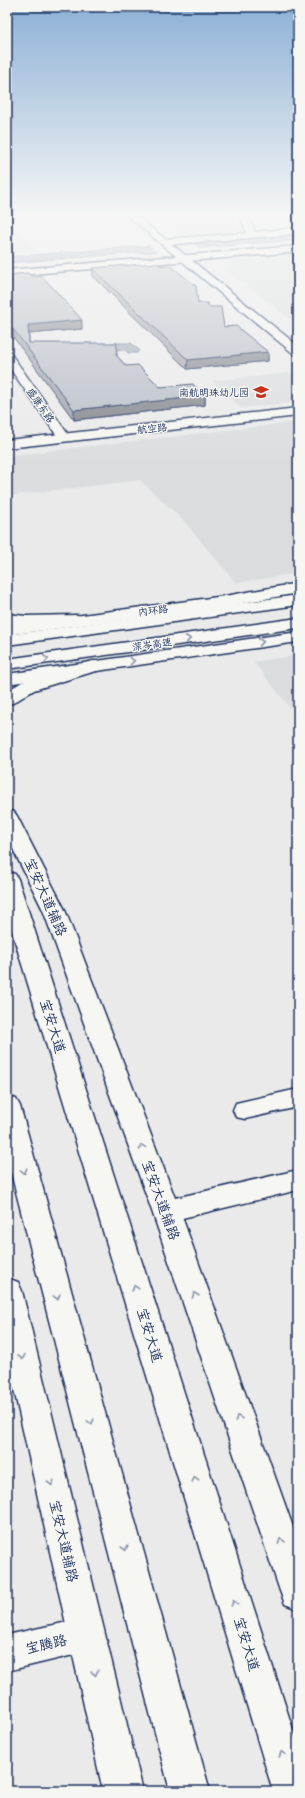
<svg xmlns="http://www.w3.org/2000/svg" width="305" height="1798" font-family="Mali,'LXGW WenKai TC',sans-serif">
<rect width="100%" height="100%" fill="#e9eae9"/>
<filter id="ink" filterUnits="userSpaceOnUse"><feTurbulence type="fractalNoise" baseFrequency=".025" numOctaves="2"/><feDisplacementMap in="SourceGraphic" scale="8" xChannelSelector="R" yChannelSelector="G"/><feConvolveMatrix kernelMatrix="1 2 1 2 8 2 1 2 1" color-interpolation-filters="sRGB"/></filter>
<g filter="url(#ink)">
<g fill="#dadcde">
<polygon points="7,214 113,214 117,217 13,225 38,251 7,254"/>
<polygon points="152,214 235,214 244,232 184,237"/>
<polygon points="298,255 298,325 225,269 235,260"/>
<polygon points="298,372 298,402 241,408 212,381"/>
<polygon points="298,422 298,573 236,583 182,519 140,480 7,496 7,456"/>
<polygon points="298,655 298,718 254,662"/>
</g>
<g fill="#a2aaba" stroke="#6c7995">
<polygon points="298,234 298,240 7,263 7,257"/>
<polygon points="112,343 131,343 139,350 137,353 128,353 126,350 114,350"/>
</g>
<polygon fill="#e9eae9" points="190,241 200,249 158,253 148,244"/>
<g fill="none" stroke-linecap="round" stroke-linejoin="round">
<g stroke="#1b2f5e" stroke-width="3">
<g id="minor">
<polygon points="239,214 247,214 255,232 298,228 298,234 163,245 159,242 163,239 247,233"/>
<polygon points="7,353 11,354 65,430 67,433 65,436 57,436 7,364"/>
<polygon points="298,1089 298,1107 245,1119 236,1117 233,1110 236,1103"/>
<polygon points="298,1170 298,1190 166,1222 156,1219 153,1211 156,1203 166,1200"/>
<polygon points="86,1618 98,1623 103,1635 98,1647 86,1652 7,1671 7,1635"/>
</g>
</g>
<g stroke="#1b2f5e" stroke-width="3">
<g id="tertiary">
<polygon points="125,214 134,214 298,346 298,355 294,354"/>
<polygon points="298,408 298,416 7,448 7,440"/>
</g>
</g>
<g stroke="#1b2f5e" stroke-width="3">
<g id="secondary">
<polygon points="298,246 298,252 7,276 7,270"/>
<polygon points="298,583 298,593 225,606 7,635 7,625 225,596"/>
<polygon points="298,632 298,642 7,684 7,674"/>
<polygon points="7,810 14,812 17,816 65,910 180,1211 298,1541 298,1609 285,1604 280,1591 152,1211 43,910 7,837"/>
<polygon points="7,1278 18,1282 22,1291 143,1791 103,1791 7,1358"/>
</g>
</g>
<g stroke="#1b2f5e" stroke-width="3">
<g id="primary">
<polygon points="7,614 26,616 77,615 83,617 85,620 83,623 77,625 26,626 7,624"/>
<polygon points="93,661 99,662 102,666 99,670 34,690 13,703 7,704 7,691 22,682"/>
<polygon points="7,872 15,874 18,879 298,1745 298,1791 273,1791 7,915"/>
<polygon points="7,1096 16,1099 20,1106 210,1791 170,1791 7,1157"/>
</g>
</g>
<g stroke="#1b2f5e" stroke-width="3">
<g id="motorway">
<polygon points="298,595 298,605 7,645 7,635"/>
<polygon points="298,618 298,628 7,669 7,659"/>
</g>
</g>
<use href="#minor" fill="#f6f6f2" fill-rule="evenodd"/>
<use href="#tertiary" fill="#f6f6f2" fill-rule="evenodd"/>
<use href="#secondary" fill="#f6f6f2" fill-rule="evenodd"/>
<use href="#primary" fill="#f6f6f2" fill-rule="evenodd"/>
<use href="#motorway" fill="#f6f6f2" fill-rule="evenodd"/>
</g>
<g fill="#9da1aa" stroke="#1b2f5e">
<polygon points="92,268 209,307 224,327 268,352 268,361 187,369 93,276"/>
<polygon points="7,275 82,329 29,334 29,343 117,352 117,356 126,366 160,387 205,396 205,405 74,420 14,338 7,338"/>
</g>
<g fill="#7f838b" stroke="#1b2f5e">
<polygon points="82,320 82,329 29,334 28,325"/>
<polygon points="13,329 14,338 7,338 7,330"/>
<polygon points="268,352 268,361 187,369 188,360"/>
<polygon points="205,396 205,405 74,420 74,410"/>
</g>
<g fill="#b6bbc6" stroke="#1b2f5e">
<polygon points="157,263 161,266 171,266 196,286 198,303 208,303 209,307 221,307 224,327 236,326 268,352 188,360 92,268"/>
<polygon points="28,273 32,277 42,276 82,320 28,325 29,343 117,343 116,355 126,366 138,365 160,387 193,384 205,396 74,410 13,329 7,330 7,275"/>
</g>
<defs><path id="oneway-chevron" d="M-2-3.5L2.5 0L-2 3.5" fill="none" stroke-width="1.6" stroke-linecap="round" stroke-linejoin="round"/></defs>
<g stroke="#8892a8">
<use href="#oneway-chevron" transform="translate(188 639) rotate(-8)"/>
<use href="#oneway-chevron" transform="translate(261 642) rotate(-8)"/>
<use href="#oneway-chevron" transform="translate(46 659) rotate(-8)"/>
<use href="#oneway-chevron" transform="translate(132 661) rotate(-8)"/>
<use href="#oneway-chevron" transform="translate(142 1147) rotate(-110)"/>
<use href="#oneway-chevron" transform="translate(24 1171) rotate(75)"/>
<use href="#oneway-chevron" transform="translate(135 1288) rotate(-107)"/>
<use href="#oneway-chevron" transform="translate(195 1295) rotate(-109)"/>
<use href="#oneway-chevron" transform="translate(57 1297) rotate(75)"/>
<use href="#oneway-chevron" transform="translate(22 1357) rotate(77)"/>
<use href="#oneway-chevron" transform="translate(238 1418) rotate(-109)"/>
<use href="#oneway-chevron" transform="translate(91 1422) rotate(75)"/>
<use href="#oneway-chevron" transform="translate(195 1479) rotate(-107)"/>
<use href="#oneway-chevron" transform="translate(51 1483) rotate(77)"/>
<use href="#oneway-chevron" transform="translate(281 1541) rotate(-109)"/>
<use href="#oneway-chevron" transform="translate(125 1548) rotate(75)"/>
<use href="#oneway-chevron" transform="translate(234 1603) rotate(-107)"/>
<use href="#oneway-chevron" transform="translate(95 1673) rotate(77)"/>
<use href="#oneway-chevron" transform="translate(282 1754) rotate(-107)"/>
</g>
</g>
<linearGradient id="sky" x2="0" y2="1"><stop stop-color="#8cb0d6"/><stop offset="0.46" stop-color="#f5f6f5"/><stop offset="1" stop-color="#f5f6f5" stop-opacity="0"/></linearGradient>
<rect width="305" height="466" fill="url(#sky)"/>
<defs>
<g id="school-bare" transform="scale(1.2)"><path d="M0-5L7-2L0 1L-7-2ZM-4 1L0 2.5L4 1V4Q0 6-4 4Z" fill="#c8321e" stroke="#f6f6f2" stroke-width="2.5" paint-order="stroke"/></g>
</defs>
<g fill-rule="evenodd">
<use href="#school-bare" x="261" y="392"/>
</g>
<g text-anchor="middle" stroke-width="3" stroke-linejoin="round" paint-order="stroke">
<g font-size="10" fill="#1b2f5e" stroke="#f6f6f2" text-anchor="end">
<text x="249" y="396">南航明珠幼儿园</text>
</g>
<g font-size="10" fill="#1b2f5e" stroke="#f6f6f2">
<text transform="translate(41 405) rotate(55)" y="4">盛康东路</text>
<text transform="translate(152 428) rotate(-6)" y="4">航空路</text>
<text transform="translate(153 610) rotate(-7)" y="4">内环路</text>
<text transform="translate(152 644) rotate(-8)" y="4">深岑高速</text>
</g>
<g font-size="14" fill="#1b2f5e" stroke="#f6f6f2">
<text transform="translate(46 897) rotate(66)" y="5">宝安大道辅路</text>
<text transform="translate(53 1026) rotate(73)" y="5">宝安大道</text>
<text transform="translate(161 1200) rotate(70)" y="5">宝安大道辅路</text>
<text transform="translate(150 1335) rotate(73)" y="5">宝安大道</text>
<text transform="translate(64 1541) rotate(77)" y="5">宝安大道辅路</text>
<text transform="translate(46 1644) rotate(-13)" y="5">宝腾路</text>
<text transform="translate(247 1644) rotate(73)" y="5">宝安大道</text>
</g>
</g>
<rect width="305" height="1798" fill="none" stroke="#f6f6f2" stroke-width="24"/>
<rect x="12" y="12" width="281" height="1774" fill="none" stroke="#1b2f5e" stroke-width="1.5" filter="url(#ink)"/>
</svg>
